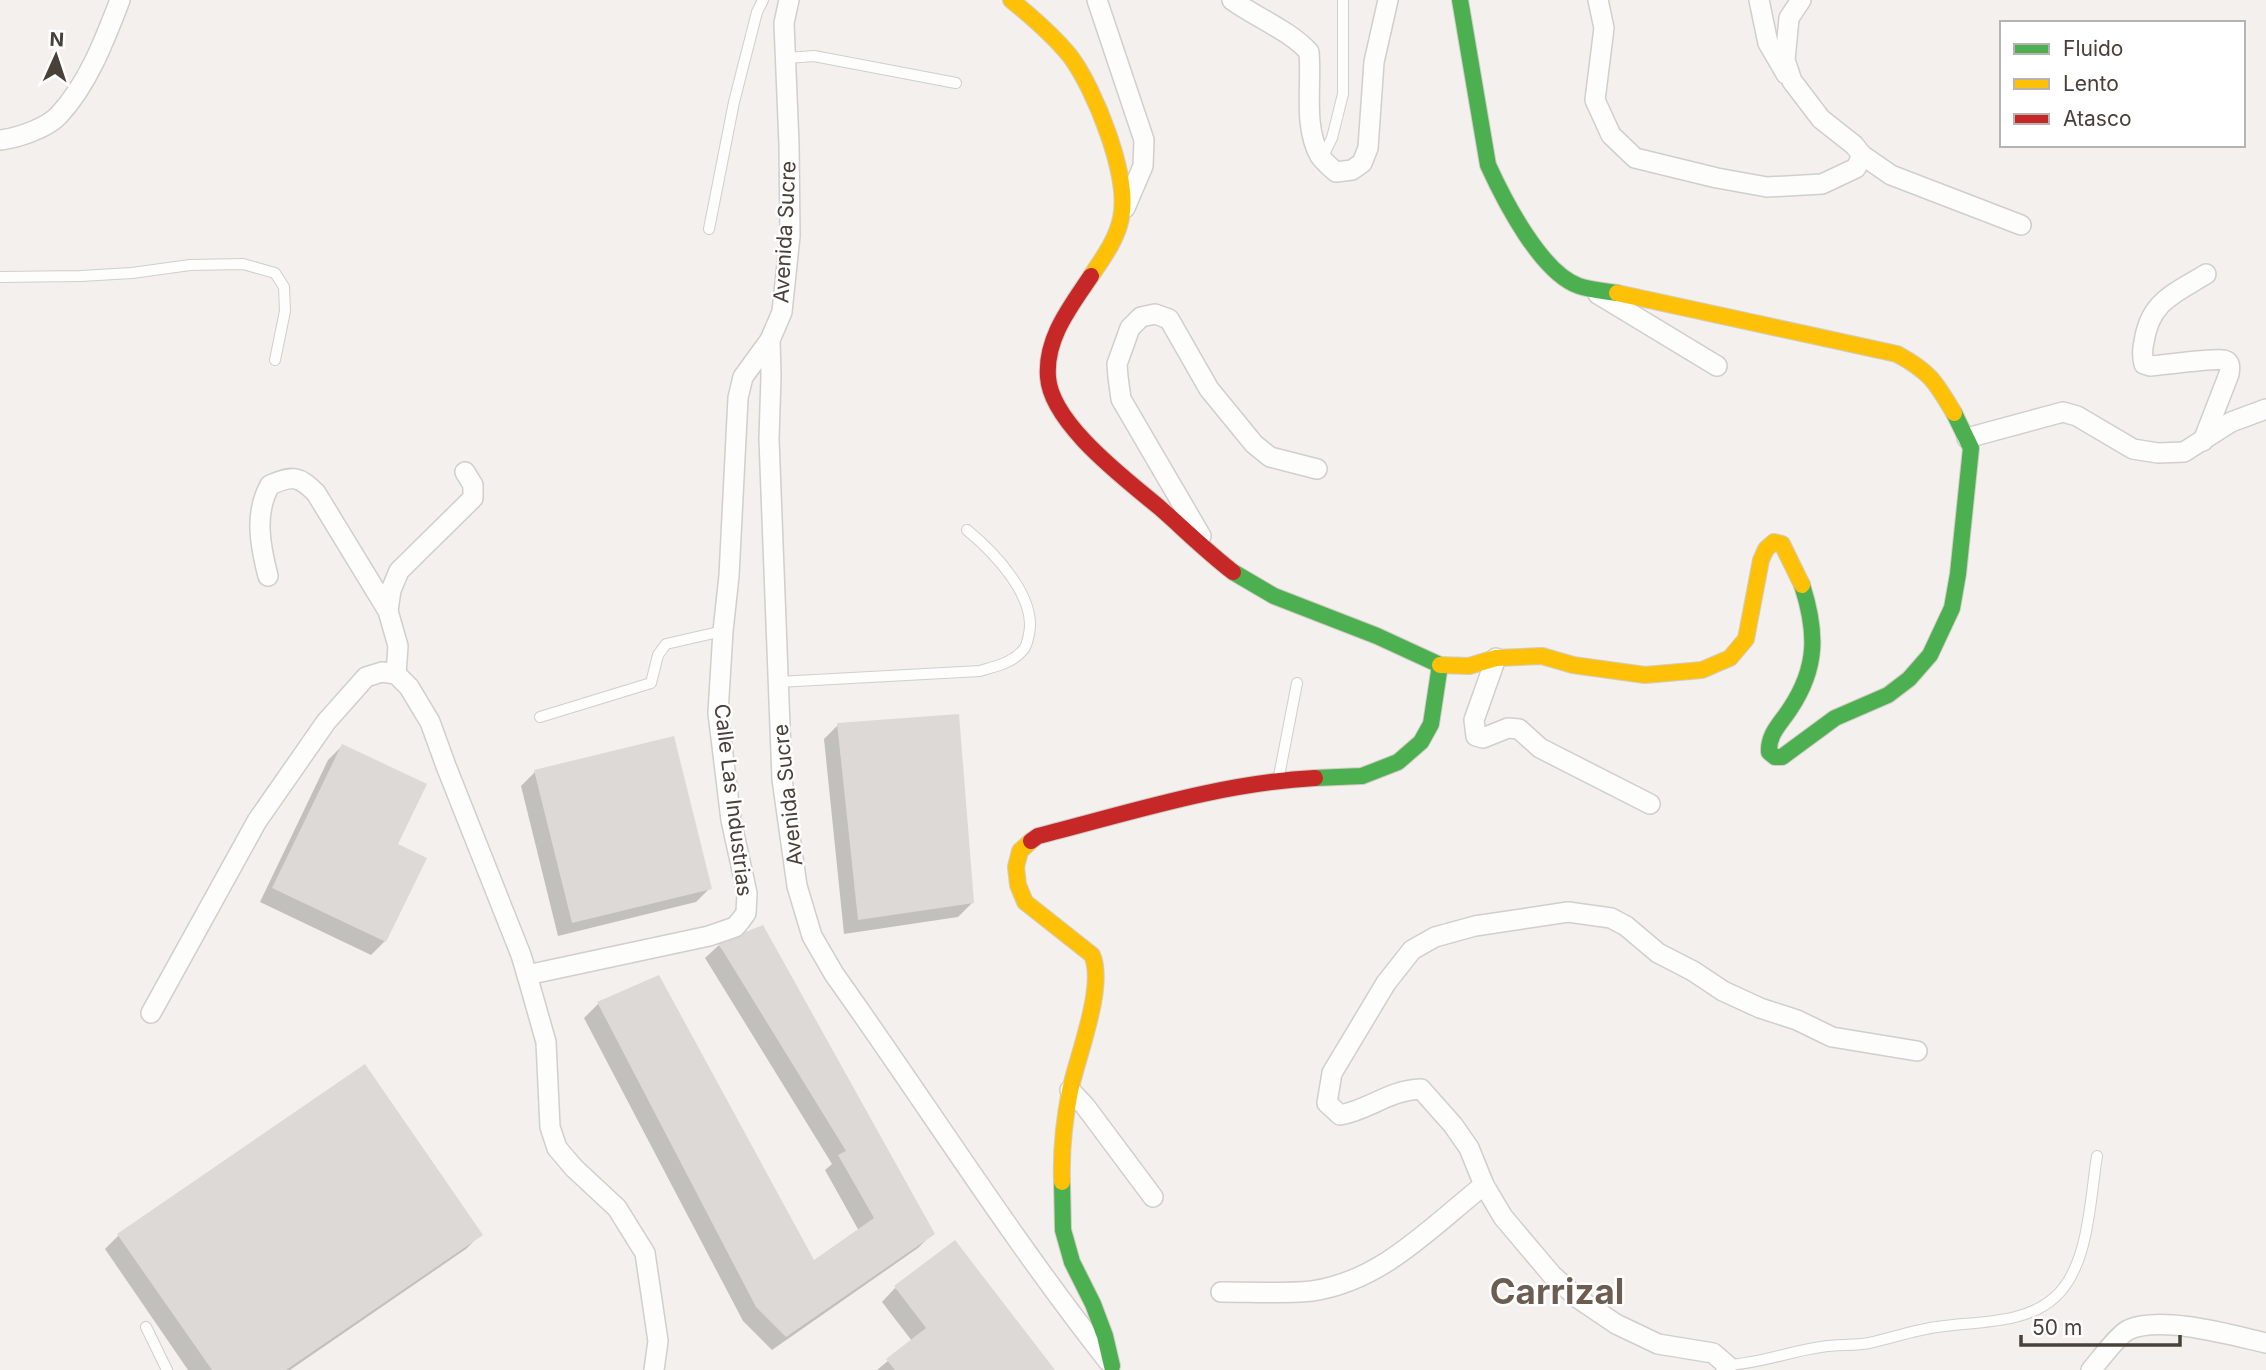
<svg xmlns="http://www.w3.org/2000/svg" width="2266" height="1370" font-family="Inter,sans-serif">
<rect width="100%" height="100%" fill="#f3f0ed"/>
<g fill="#0003">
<polygon points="838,725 972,903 958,917 844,934 824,739"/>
<polygon points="342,746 396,845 385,941 371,955 260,902 328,760"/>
<polygon points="535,772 710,888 696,902 558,936 521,786"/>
<polygon points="719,945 932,1234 918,1248 772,1350 743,1321 584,1018 598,1004 658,977 813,1263 859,1231 825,1170 832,1164 705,958"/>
<polygon points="119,1235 480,1235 466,1249 290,1370 188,1370 105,1249"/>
<polygon points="895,1288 1052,1370 877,1370 912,1341 882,1302"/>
</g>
<g fill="#dcd9d6">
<polygon points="959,714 974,903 858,920 837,723"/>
<polygon points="674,736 712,889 572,923 534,770"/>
<polygon points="342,744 427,784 398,844 427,858 386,942 272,888"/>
<polygon points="763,925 935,1234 786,1337 756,1307 597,1002 659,975 814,1260 874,1218 838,1155 846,1151 718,943"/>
<polygon points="365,1064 483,1235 286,1370 212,1370 117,1234"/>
<polygon points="955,1240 1055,1370 895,1370 886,1359 926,1328 894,1286"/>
</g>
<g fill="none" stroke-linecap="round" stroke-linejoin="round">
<g stroke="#d1cecb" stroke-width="12">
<g id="lane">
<polyline points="787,58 814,56 956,83"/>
<polyline points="1322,158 1332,138 1343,94 1343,0"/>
<polyline points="709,229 734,102 757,12 763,0"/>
<polyline points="0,277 81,276 132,273 190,265 243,264 275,273 284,287 285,311 275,360"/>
<path d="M778,682L980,671C996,666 1013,663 1024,649C1027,645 1028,639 1029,634C1037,597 994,552 967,530"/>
<polyline points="540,717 651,683 658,655 666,644 723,631"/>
<polyline points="1279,776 1297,683"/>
<polyline points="146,1327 167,1370"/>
<path d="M1727,1365C1759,1364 1790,1351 1821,1347C1837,1344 1854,1346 1869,1343C1892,1338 1914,1330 1937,1327C1975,1321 2025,1325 2055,1297C2089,1267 2090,1199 2097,1156"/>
</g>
</g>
<g stroke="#d1cecb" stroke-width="22">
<g id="street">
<path d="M789,0L784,23L789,144L790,236L782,312L770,340L771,376L769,439L782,779L797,886L812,936L834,974C926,1103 1010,1237 1108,1361"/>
<polyline points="1097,0 1144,140 1143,166 1125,208"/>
<path d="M1232,0C1257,18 1289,30 1309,52C1312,86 1303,126 1320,156C1324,162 1330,167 1336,172L1352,170L1362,163L1368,148L1374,62L1388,0"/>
<polyline points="1598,0 1604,28 1595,100 1611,135 1635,158 1717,178 1767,187 1822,184 1856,168 1862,155 1854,145 1821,119 1792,81 1785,60 1789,18 1801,0"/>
<polyline points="1759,0 1768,43 1786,74"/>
<path d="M0,140C18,138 47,128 59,115C88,84 105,39 120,0"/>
<polyline points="1862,155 1891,175 2021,225"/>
<polyline points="1598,294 1717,366"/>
<polyline points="1967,438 2063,412 2077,416 2133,449 2158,453 2184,452 2231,422 2266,409"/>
<path d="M2203,441L2229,374C2230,368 2231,362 2224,360C2214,358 2164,365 2150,366L2144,364C2142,356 2142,350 2144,342C2150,301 2174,294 2206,274"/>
<polyline points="1201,536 1121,399 1118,377 1117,364 1130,328 1141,317 1155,314 1169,319 1209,389 1254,444 1270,457 1317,469"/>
<path d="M268,576C260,545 254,513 270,485C293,475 299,476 316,493L388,611L398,646L396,674"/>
<polyline points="388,611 391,590 399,571 473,498 473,485 465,472"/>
<polyline points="1496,658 1474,720 1476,736 1483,738 1508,728 1519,729 1540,748 1650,804"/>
<polyline points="151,1013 257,821 326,722 366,677 382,672 396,674 409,687 430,722 446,766 521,955 527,975"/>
<polyline points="1070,1090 1085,1106 1153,1197"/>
<path d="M1221,1292C1251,1292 1283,1294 1312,1291C1382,1281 1431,1227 1484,1185"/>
<polyline points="654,1370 658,1341 645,1253 617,1208 574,1168 557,1148 550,1127 546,1042 527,975 709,936 735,927 741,920 746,913 747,893 731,820 718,713 723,631 729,576 738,398 743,377 770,340"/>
<path d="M1726,1370L1727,1365L1713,1353L1658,1344L1616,1324L1579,1299L1552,1275L1503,1217L1484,1185L1469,1148L1453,1125L1421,1089C1389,1090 1369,1110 1340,1115L1327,1103L1332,1073L1386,983L1412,950L1435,937L1475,926L1568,912L1611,918L1626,926L1658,953L1693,971L1723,991L1760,1008L1797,1020L1832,1037L1917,1051"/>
<path d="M2091,1370C2100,1360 2117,1336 2128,1330C2161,1315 2231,1335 2266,1343"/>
</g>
</g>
<g stroke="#d1ccc5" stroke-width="18">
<g id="fast">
<path d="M1460,0L1488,165C1504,200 1541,273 1579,286C1590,290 1605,291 1617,293"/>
<polyline points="1233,572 1274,596 1377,636 1440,665 1431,724 1421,742 1398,762 1362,776 1315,778"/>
<path d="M1802,585C1817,632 1818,667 1790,709C1781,723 1768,734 1769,752L1775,757H1782L1835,718L1888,695L1909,679L1930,655L1952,608L1958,574L1971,448L1954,413"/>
<polyline points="1062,1182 1063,1230 1072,1262 1093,1304 1105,1336 1112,1366"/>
</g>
</g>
<g stroke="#d1ccc5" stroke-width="18">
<g id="slow">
<path d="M1011,0C1032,17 1053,35 1070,56C1095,89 1130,177 1121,218C1117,239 1103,258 1091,276"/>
<path d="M1617,293L1897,354C1930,372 1935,381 1954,413"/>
<polyline points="1440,665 1469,666 1496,658 1542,656 1573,665 1645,675 1702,670 1730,658 1746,639 1761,560 1766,549 1774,542 1782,544 1802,585"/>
<path d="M1031,841L1020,851L1016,867L1018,885L1025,902L1092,955C1106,986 1077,1057 1070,1091C1064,1121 1061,1151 1062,1182"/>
</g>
</g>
<g stroke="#d1ccc5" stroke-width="18">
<g id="jam">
<path d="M1091,276C1071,306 1045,338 1048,377C1051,424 1127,480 1160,508C1185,530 1207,552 1233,572"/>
<path d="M1031,841L1038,836C1129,813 1220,783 1315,778"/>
</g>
</g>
<use href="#lane" stroke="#fdfdfc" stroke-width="10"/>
<use href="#street" stroke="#fdfdfc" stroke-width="19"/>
<use href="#fast" stroke="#4caf50" stroke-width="16"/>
<use href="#slow" stroke="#ffc107" stroke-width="16"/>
<use href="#jam" stroke="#c62828" stroke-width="16"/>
</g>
<g text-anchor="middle" stroke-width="5" stroke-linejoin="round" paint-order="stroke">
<g font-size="21" fill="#494139" stroke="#fff">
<text transform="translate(785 232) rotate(-87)" y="7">Avenida Sucre</text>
<text transform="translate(788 795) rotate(-96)" y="7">Avenida Sucre</text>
<text transform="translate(733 800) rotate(83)" y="7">Calle Las Industrias</text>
</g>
<g font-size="35" font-weight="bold" fill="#6b5e51" stroke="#fff">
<text x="1557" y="1304">Carrizal</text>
</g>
</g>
<rect x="2000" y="21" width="245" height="126" fill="#ffffff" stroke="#b6b3b0" stroke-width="2"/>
<rect x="2014" y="44" width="35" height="10" fill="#4caf50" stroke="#b6b3b0" stroke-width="2"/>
<text x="2063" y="56" font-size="21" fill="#494139">Fluido</text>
<rect x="2014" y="79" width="35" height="10" fill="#ffc107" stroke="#b6b3b0" stroke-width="2"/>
<text x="2063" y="91" font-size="21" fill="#494139">Lento</text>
<rect x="2014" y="114" width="35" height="10" fill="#c62828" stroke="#b6b3b0" stroke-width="2"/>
<text x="2063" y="126" font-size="21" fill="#494139">Atasco</text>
<g transform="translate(56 56) rotate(3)" stroke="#ffffff" stroke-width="5" paint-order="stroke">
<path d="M0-5L12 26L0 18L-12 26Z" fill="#494139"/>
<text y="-10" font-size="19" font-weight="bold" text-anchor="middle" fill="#494139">N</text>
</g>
<path d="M2021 1335v10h159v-10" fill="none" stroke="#494139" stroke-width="3.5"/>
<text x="2032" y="1335" font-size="21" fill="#494139" stroke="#ffffff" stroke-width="5" paint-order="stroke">50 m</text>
</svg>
